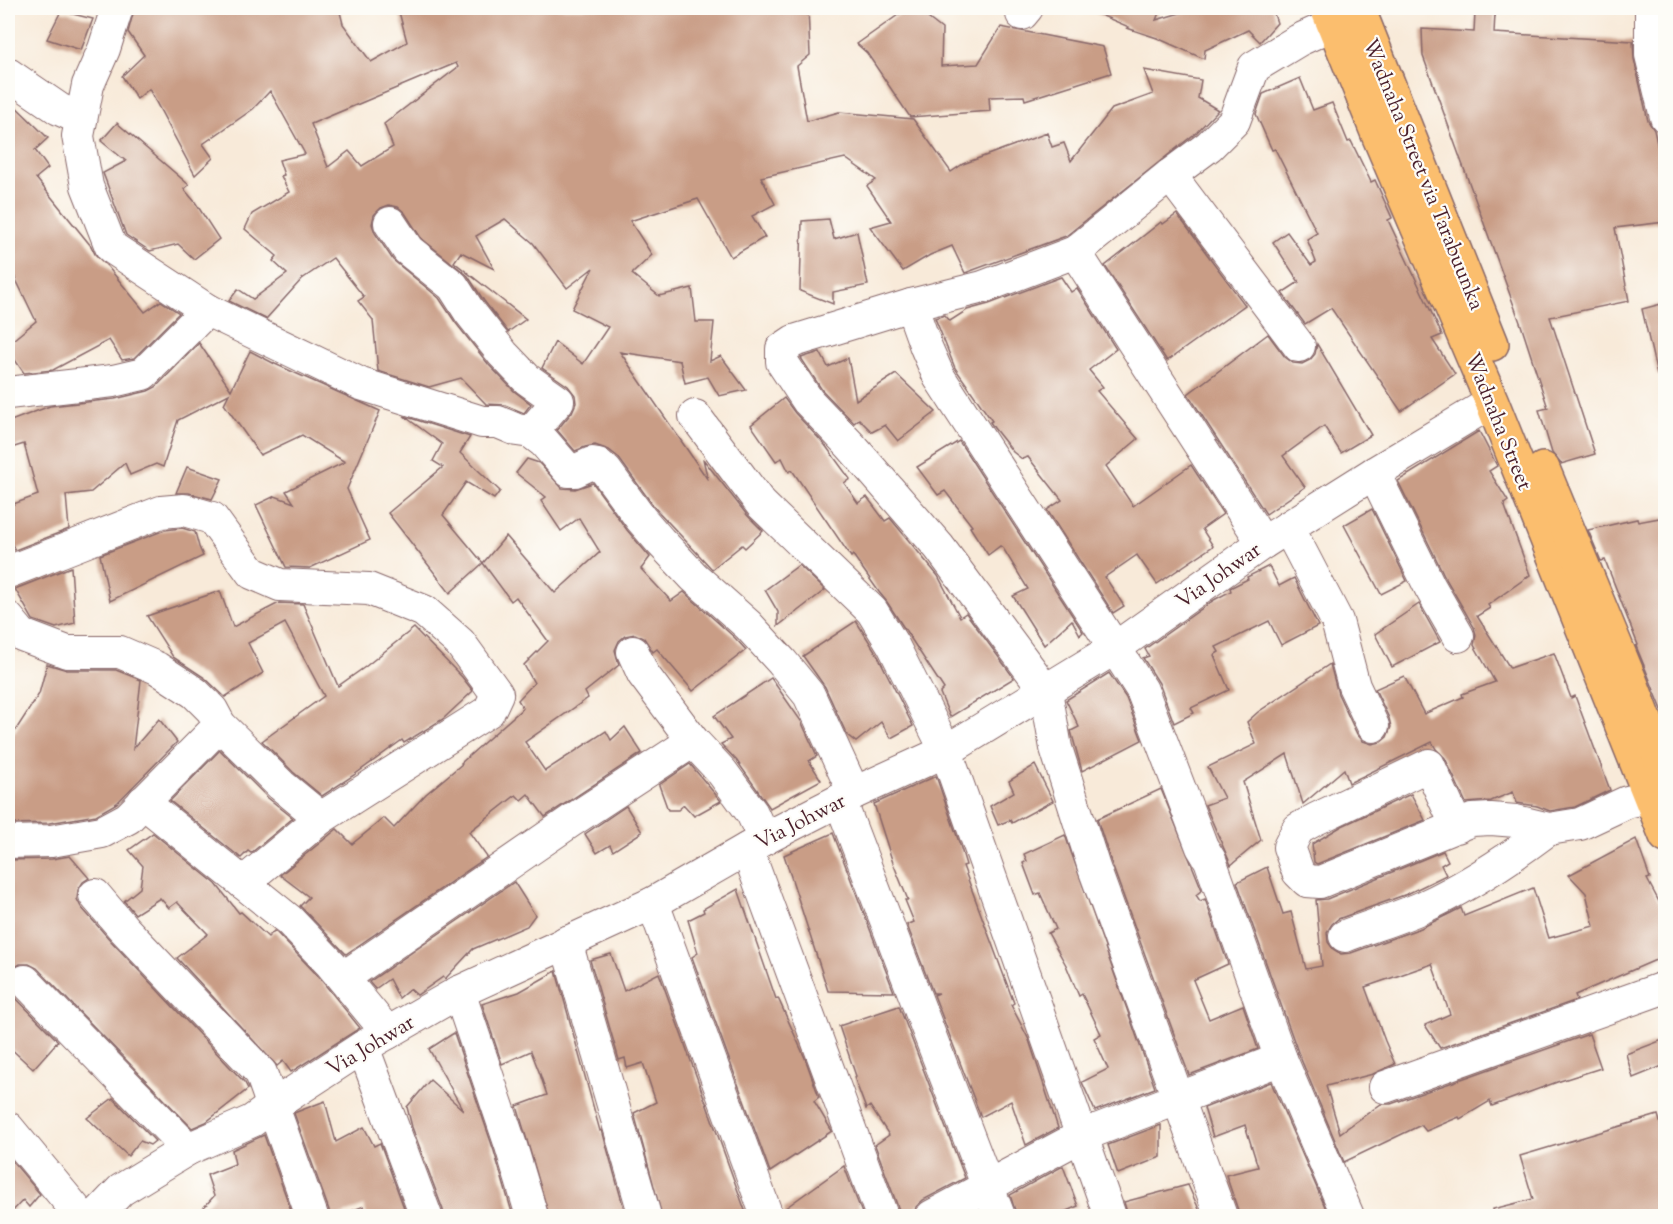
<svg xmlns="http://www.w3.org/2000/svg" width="1673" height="1224" font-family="'Sorts Mill Goudy',serif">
<rect width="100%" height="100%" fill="#fdfcf7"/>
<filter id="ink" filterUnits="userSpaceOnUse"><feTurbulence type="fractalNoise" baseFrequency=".0167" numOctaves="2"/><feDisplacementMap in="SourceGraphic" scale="12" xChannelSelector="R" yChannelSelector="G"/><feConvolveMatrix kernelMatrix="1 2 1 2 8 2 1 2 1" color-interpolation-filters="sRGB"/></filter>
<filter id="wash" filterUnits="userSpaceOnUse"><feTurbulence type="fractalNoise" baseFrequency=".008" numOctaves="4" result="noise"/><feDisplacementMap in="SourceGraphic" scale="24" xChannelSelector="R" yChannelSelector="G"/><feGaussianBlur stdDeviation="1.35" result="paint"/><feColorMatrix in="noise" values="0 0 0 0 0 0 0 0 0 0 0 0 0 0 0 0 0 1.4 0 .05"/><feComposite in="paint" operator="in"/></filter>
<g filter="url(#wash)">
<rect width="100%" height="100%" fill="#f8ead9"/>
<g id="blocks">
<g fill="#c99d86" fill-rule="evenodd">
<path d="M138,8H339L343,24L371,62L407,42L398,8H808L810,55L797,66L807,121L839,112L913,119L951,172L963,164L1047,133L1052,147L1064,143L1071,161L1112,109L1153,94L1144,70L1201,80L1198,98L1218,110L1197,132L1066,236L965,273L952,246L930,255L903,271L870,227L891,221L867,186L876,180L845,158L761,177L775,204L752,216L765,237L731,257L698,199L630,221L652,255L632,274L659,296L692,288L696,322H714L710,361L721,356L746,390L719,396L708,377L685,383L680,361L620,352L708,480L703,459L747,515L763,531L745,548L742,545L712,569L655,508L618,457L609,450L595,445L585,447L575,451L557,430L572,412L576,403L575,395L568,386L542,368L555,342L583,364L608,327L572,309L593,268L567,288L533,243L505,219L476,236L494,269L461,252L454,262L526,319L508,332L484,301L468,276L421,238L405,213L398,207L389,205L381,208L374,215L372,224L375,233L393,260L439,298L455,322L489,365L514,391L531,404L524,413L505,405L486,404L461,378L429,387L378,371L373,320L358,301L364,297L333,258L302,279L266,319L229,301L238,289L253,299L287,274L273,261L277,256L245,229L252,214L289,192L281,176L284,175L279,160L305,154L270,91L253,109L203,144L213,158L195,175L149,89L137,99L122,76L144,55L128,32L134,10ZM456,63L458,67L384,124L393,147L362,166L349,151L328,167L311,124Z"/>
<polygon points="908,8 915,8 942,29 941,66 978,64 1001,27 1103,47 1111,73 1025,100 1024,96 989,97 990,111 910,117 867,53 857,44"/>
<polygon points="1084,8 1161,8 1156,20 1197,8 1272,8 1277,23 1260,42 1248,30 1205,50 1204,59 1157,38 1127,28 1129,27"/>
<polygon points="61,11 93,19 81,50 47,39"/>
<polygon points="1475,12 1495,14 1494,33 1633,41 1634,59 1648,121 1654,130 1665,179 1665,222 1615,228 1629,301 1550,317 1595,454 1561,464 1552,453 1539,410 1548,408 1521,325 1423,56 1422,29 1474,32"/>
<polygon points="1300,78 1313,110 1332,103 1348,142 1351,141 1371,182 1375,180 1392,218 1388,220 1442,335 1432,339 1455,374 1401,411 1331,308 1305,324 1282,293 1299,282 1273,242 1287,232 1311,265 1316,262 1307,239 1317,233 1275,149 1272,150 1256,114 1263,94"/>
<polygon points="8,99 48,138 35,150 48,168 36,178 91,246 95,254 108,267 145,312 161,301 179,313 134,358 122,360 109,340 53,370 24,373 8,350 8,344 36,321 8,263"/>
<polygon points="117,123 189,185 184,189 195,202 219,239 194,259 178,244 150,251 126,235 103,173 126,161 101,141"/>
<polygon points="1177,214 1245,305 1167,361 1105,266 1161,222 1163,224"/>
<polygon points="829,219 834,239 857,232 868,285 833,292 833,304 800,291 802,221"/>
<polygon points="1061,277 1071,292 1077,288 1116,349 1089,370 1103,387 1097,391 1138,439 1106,466 1133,506 1191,465 1223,514 1202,529 1213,546 1157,584 1137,555 1105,577 1124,606 1113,613 1047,510 1062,500 1028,457 1022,459 1013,452 994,428 990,422 992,421 955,368 935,318 945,315 950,321 967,310 989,304"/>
<polygon points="1665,303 1665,374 1657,375 1642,309"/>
<polygon points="1268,334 1285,357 1293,363 1302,364 1310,360 1315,354 1317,344 1371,435 1341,453 1324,426 1283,456 1305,487 1266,514 1188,394"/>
<polygon points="199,343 231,390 250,351 275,364 380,411 347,489 370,540 310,568 286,567 256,505 275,496 294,503 286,491 345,462 302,435 260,455 224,404 229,394 178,420 163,467 156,464 130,475 125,463 91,492 66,495 69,529 15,550 8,537 8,506 38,495 24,444 8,449 8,422 50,406 115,399 148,391 156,387"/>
<polygon points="820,352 828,367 848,358 856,400 896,374 936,412 898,441 885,425 872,432 859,419 854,423 822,390 801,358"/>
<polygon points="784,398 795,413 825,445 850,479 844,483 858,503 867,497 885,521 890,518 938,576 960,617 966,613 1014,678 950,717 940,693 944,689 887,602 879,592 853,555 851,557 792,470 789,472 782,458 776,461 751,425"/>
<polygon points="404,416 470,437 460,453 500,491 494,499 466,482 443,515 483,563 450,593 388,513 443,467 433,461 442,444"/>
<polygon points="1479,431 1497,466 1489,471 1508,501 1504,504 1530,575 1488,605 1490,608 1477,616 1510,668 1554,653 1571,698 1575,696 1610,790 1575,807 1550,811 1537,806 1517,803 1513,792 1491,801 1466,803 1445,758 1436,749 1432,742 1349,783 1344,769 1303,804 1287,754 1243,782 1261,840 1231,865 1205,805 1224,798 1208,767 1256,744 1247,722 1258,712 1330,664 1338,694 1357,734 1363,741 1372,744 1381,742 1387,737 1391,727 1389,718 1375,689 1404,676 1424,714 1463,697 1462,694 1495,682 1474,645 1476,635 1474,627 1446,579 1398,481"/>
<polygon points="959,441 1083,632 1080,635 1072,620 1044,645 1013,596 1028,589 1003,548 1000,546 988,555 970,527 972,526 945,491 938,495 917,467"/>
<polygon points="527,459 539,463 562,488 575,489 593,483 627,530 650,557 641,569 671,601 684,592 735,638 746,650 693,691 657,649 653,652 644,638 635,634 625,636 619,641 615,650 619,665 585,692 588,698 525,742 545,771 606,731 611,740 625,727 642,753 545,817 528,794 521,800 516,795 469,832 487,857 346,954 300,906 309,897 280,875 337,829 352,844 384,818 394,828 426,794 462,764 461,763 523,708 518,700 534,683 524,665 548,641 516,597 511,601 483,563 506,536 555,593 600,552 579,518 561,531 541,501 546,497 516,473"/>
<polygon points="187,467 222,479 212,499 189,493 176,493"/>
<polygon points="1372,509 1407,581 1381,594 1344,525"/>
<polygon points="1665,517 1665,717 1636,646 1638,645 1605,560 1601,561 1588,530 1637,519 1638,522"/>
<polygon points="182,528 195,532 199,547 203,556 110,601 100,555 165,530"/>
<polygon points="799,565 825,590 778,626 778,612 765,590"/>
<polygon points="1269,566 1279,586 1294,578 1318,626 1281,645 1269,621 1216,647 1219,652 1214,655 1229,690 1191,708 1194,713 1174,723 1159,683 1143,658 1149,656 1145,649 1214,600 1231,591 1230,588 1248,579 1247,577"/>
<polygon points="71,567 75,623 56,628 33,620 15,589"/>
<polygon points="220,591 233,627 279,603 303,604 338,686 365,667 414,628 462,677 473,691 443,719 404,743 402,740 354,775 322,796 293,772 262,741 324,696 285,623 248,643 263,673 225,697 205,678 173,657 147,616"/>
<polygon points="1419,604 1440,642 1392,667 1375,634"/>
<polygon points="856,621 877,654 913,726 891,738 881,722 856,742 847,735 825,687 803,656"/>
<polygon points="47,664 67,670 116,670 141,680 133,749 159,719 177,742 117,803 96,815 49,823 8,824 8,742 39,694"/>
<polygon points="1109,673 1126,698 1142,740 1082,771 1071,731 1079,727 1066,700"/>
<polygon points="771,678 801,721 817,756 809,761 821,780 770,808 737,761 721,744 731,739 714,716"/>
<polygon points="220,750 268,798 293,818 251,853 248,851 241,858 170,801"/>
<polygon points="690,764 721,801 694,816 684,805 678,810 668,810 659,785"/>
<polygon points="1035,765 1053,801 1012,823 1010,820 998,825 990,806 1014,792 1009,781"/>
<polygon points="936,776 960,845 966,865 963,866 1014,1003 1011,1005 1029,1040 1058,1128 1026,1145 1011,1101 981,1117 934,995 939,993 933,993 907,925 914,922 905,900 908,900 893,863 874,804"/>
<polygon points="1161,789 1202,890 1196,895 1200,901 1205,899 1228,964 1193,980 1209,1019 1243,1005 1258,1049 1189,1075 1111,862 1097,819"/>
<polygon points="1411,794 1425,820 1317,864 1314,862 1312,844 1342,826"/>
<polygon points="626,806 642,832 613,851 610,845 597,853 585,834"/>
<polygon points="153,833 216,884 239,913 241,912 268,937 274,931 277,933 318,976 360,1028 291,1072 283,1061 277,1066 177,958 208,934 177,902 169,908 160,898 135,914 124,901 140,888 143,866 129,850"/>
<polygon points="833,833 894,992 828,991 784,855"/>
<polygon points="1065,835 1155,1088 1095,1111 1082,1082 1108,1069 1094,1038 1101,1034 1082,994 1079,996 1066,965 1048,933 1056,929 1040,893 1035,895 1023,863 1027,861 1024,854"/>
<polygon points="1636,839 1650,878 1647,879 1665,913 1665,956 1575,995 1577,1000 1440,1048 1425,1025 1450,1014 1432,964 1365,987 1385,1041 1395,1064 1373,1074 1326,1086 1340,1133 1381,1104 1391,1104 1589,1034 1601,1068 1557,1082 1492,1106 1490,1101 1460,1119 1459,1117 1426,1131 1421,1125 1344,1162 1298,1052 1237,882 1267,867 1283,914 1291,912 1306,969 1322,966 1316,900 1327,899 1443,851 1448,861 1441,865 1446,875 1407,894 1338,919 1332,924 1327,932 1328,942 1333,949 1341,954 1351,953 1421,928 1461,908 1464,916 1533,888 1549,938 1594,926 1586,893 1569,875"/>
<polygon points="70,856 89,878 83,882 78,890 77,899 81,907 111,941 245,1083 248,1089 206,1122 192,1128 37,968 29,964 20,964 12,969 8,976 8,983 8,860 52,859"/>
<polygon points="514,882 535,915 527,926 473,949 445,979 443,977 417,995 410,989 399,998 389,979 375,989 369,982"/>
<polygon points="738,889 776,999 778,998 805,1058 819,1097 814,1101 832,1131 770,1172 692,957 698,953 688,920 704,912 703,909"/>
<polygon points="611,954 624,991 659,973 747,1216 662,1216 634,1113 656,1102 643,1063 627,1068 625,1058 619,1060 590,960"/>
<polygon points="556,971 600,1131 602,1130 626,1216 549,1216 517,1106 547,1095 540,1074 531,1051 502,1064 482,1004 519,992"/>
<polygon points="8,985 12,994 58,1041 33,1069 8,1046"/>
<polygon points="899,1006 965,1178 923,1200 916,1207 914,1216 900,1216 899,1210 875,1145 889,1135 870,1106 866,1109 854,1077 856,1076 839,1026"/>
<polygon points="454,1033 494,1151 513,1216 444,1216 443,1210 412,1127 407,1107 430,1080 463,1110 429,1049"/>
<polygon points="1665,1039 1665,1065 1633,1078 1626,1054"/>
<polygon points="1271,1082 1329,1216 1240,1216 1226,1175 1258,1167 1245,1125 1213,1137 1204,1108"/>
<polygon points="113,1098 155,1141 150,1145 140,1141 128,1156 87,1118"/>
<polygon points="325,1101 336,1142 364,1127 374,1146 380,1143 407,1216 367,1216 364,1206 339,1216 330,1216 329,1210 294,1113"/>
<polygon points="1658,1115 1665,1139 1665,1216 1494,1216 1493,1209 1533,1199 1520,1156"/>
<polygon points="1161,1125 1161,1157 1118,1174 1108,1145"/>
<polygon points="264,1135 293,1216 196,1216 214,1196 207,1175 235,1164 232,1150"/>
<polygon points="8,1156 40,1194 29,1207 23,1200 8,1216"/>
<polygon points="844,1166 863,1216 785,1216 784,1209"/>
<polygon points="1063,1166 1078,1206 1055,1216 1017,1216 1010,1195"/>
<polygon points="1188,1185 1202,1216 1128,1216 1124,1202"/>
</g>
</g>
</g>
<g filter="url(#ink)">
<use href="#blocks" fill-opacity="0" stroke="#876668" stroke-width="1.5"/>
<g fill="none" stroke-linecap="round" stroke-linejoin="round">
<g stroke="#876668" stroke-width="34">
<g id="minor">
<polyline points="117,8 104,49 88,85 78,136 87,186 111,247 207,310 361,384 482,422 498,422 517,430 531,432 544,442 569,471 575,471 592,463 598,464 606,471 641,519 660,541 694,577 748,625 782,662 809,695 854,793"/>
<polyline points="1651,8 1651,55 1666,117"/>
<polyline points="1022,14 1027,8"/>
<polyline points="8,74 59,109 81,119"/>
<polyline points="1170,175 1299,346"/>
<polyline points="390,223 408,250 453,286 469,311 503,354 527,379 558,401 531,432"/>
<polyline points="1075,252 1263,543"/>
<polyline points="911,305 926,347 939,377 1142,690 1202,847 1210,860 1281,1059 1348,1216"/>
<polyline points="8,393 113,381 143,374 207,310"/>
<polyline points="695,416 761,504 872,611 893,645 946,751 1110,1216"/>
<polyline points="1374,473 1430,587 1458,636"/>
<polyline points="1288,527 1337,621 1354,686 1373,726"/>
<polyline points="8,572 161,512 184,510 212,518 252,573 280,585 369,589 424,611 460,643 497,694 489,711 321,818"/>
<polyline points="8,618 22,635 67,652 120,652 157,668 195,693 212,710 220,725 281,785 321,818 243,883"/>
<polyline points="633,652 643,674 693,741 722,772 752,813 764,839"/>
<polyline points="840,800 999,1216"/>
<polyline points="143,802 289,920 331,964 388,1033"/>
<polyline points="1457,827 1429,765 1316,819 1298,829 1289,847 1298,872 1307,881 1320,882 1472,820 1491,819 1516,821 1549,829 1580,824 1627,802 1649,797"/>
<polyline points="8,842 51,841 102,832 128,818 220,725"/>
<polyline points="747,849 882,1216"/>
<polyline points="95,895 124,929 261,1073 312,1216"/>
<polyline points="653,903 767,1216"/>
<path d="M1345,936C1371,926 1398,918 1423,907C1469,886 1509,859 1549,829"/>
<polyline points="566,942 645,1216"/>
<polyline points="343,978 571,821 693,741"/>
<polyline points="25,981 188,1149"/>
<polyline points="459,992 511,1146 532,1216"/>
<polyline points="363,1047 426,1216"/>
<polyline points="1385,1087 1666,987"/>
<polyline points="8,1128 81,1216"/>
<polyline points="96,1216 121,1190 188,1149 252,1121 274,1105 363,1047 459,992 653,903 764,839 854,793 946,751 1115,648 1263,543 1374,473 1492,402"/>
<polyline points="932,1216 1081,1136 1281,1059"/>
<polyline points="1221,1216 1094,868 1056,748 1046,691 939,547 851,446 808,401 782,362 782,349 794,341 911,305 983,287 1075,252 1170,175 1209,146 1234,121 1254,67 1299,40 1334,24"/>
</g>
</g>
<g stroke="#876668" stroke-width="36">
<g id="major">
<polyline points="1327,8 1379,137 1492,402 1666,836"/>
<polyline points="1358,8 1492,344"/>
<polyline points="1543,469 1630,680 1666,774"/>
</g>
</g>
<use href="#minor" stroke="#fff" stroke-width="32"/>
<use href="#major" stroke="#fbbe6e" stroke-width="33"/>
</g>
</g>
<g text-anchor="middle" stroke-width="4.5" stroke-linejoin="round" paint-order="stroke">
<g font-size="21" fill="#4a1f2b" stroke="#fdfcf7">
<text transform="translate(1424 174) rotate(68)" y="7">Wadnaha Street via Tarabuunka</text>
<text transform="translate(1499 421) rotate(68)" y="7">Wadnaha Street</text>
<text transform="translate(1218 575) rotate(-35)" y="7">Via Johwar</text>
<text transform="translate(800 821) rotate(-27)" y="7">Via Johwar</text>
<text transform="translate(370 1045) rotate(-31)" y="7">Via Johwar</text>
</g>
</g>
<rect width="1673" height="1224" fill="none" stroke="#fdfcf7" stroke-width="30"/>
</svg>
